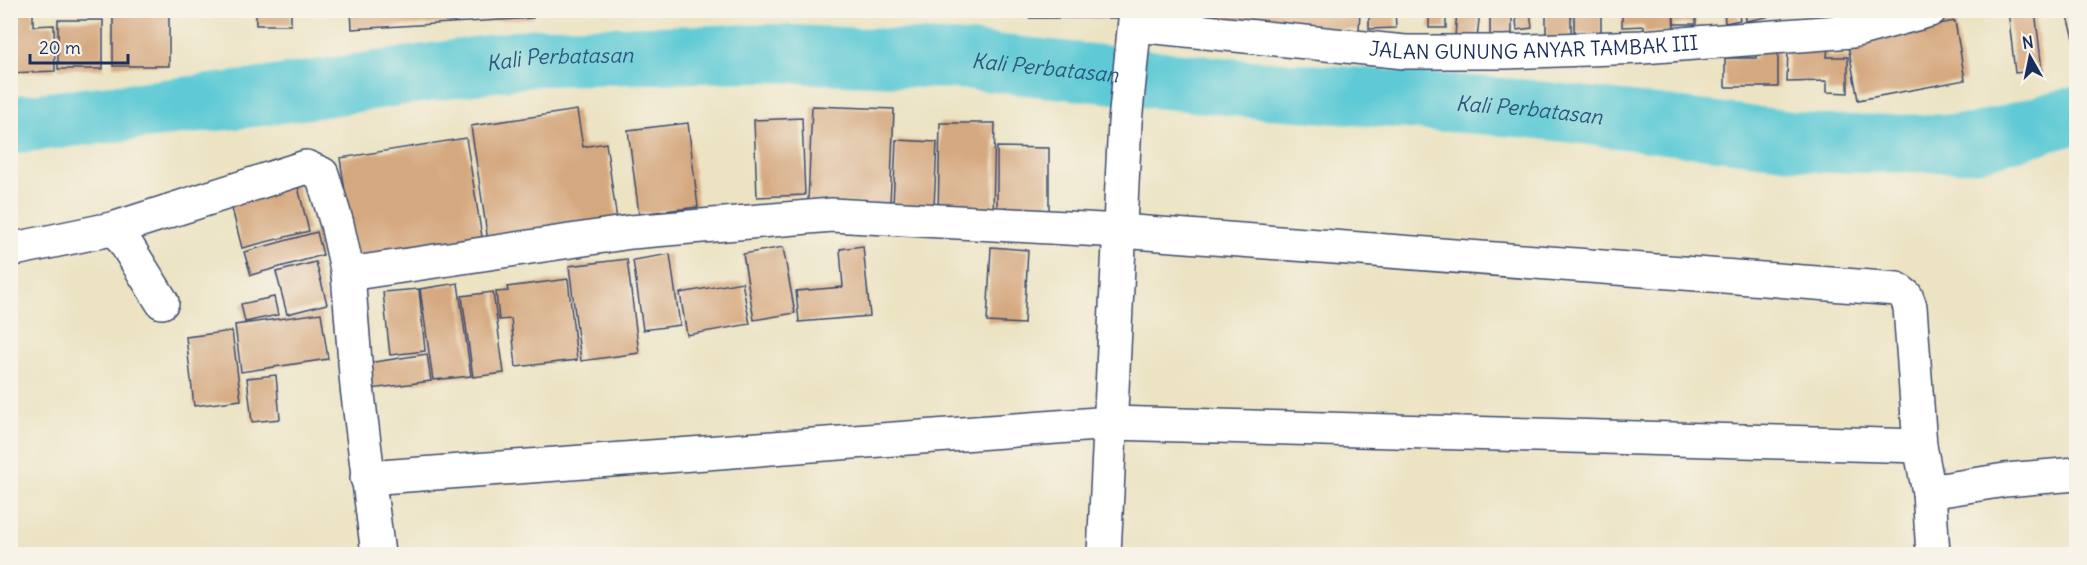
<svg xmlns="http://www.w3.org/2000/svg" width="2087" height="565" font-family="Delius,sans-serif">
<rect width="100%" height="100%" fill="#f7f3e8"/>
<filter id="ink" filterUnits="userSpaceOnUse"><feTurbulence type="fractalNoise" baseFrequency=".0167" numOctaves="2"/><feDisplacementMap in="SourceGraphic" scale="12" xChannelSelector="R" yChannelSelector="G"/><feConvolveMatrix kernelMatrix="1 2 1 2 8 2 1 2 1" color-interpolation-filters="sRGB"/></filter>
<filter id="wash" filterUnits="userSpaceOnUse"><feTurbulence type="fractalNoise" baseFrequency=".008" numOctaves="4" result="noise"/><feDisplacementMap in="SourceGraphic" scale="24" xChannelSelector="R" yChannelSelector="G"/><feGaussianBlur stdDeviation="1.35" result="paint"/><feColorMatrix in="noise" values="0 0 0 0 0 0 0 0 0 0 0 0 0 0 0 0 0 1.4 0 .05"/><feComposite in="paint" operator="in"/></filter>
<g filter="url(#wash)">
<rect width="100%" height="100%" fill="#ece3c3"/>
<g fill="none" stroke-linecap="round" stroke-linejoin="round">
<path stroke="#5ecad5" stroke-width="58" id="s1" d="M10,125L254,98L536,57L766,53L973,61L1253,89L1530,109L1826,144L1973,143L2076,115"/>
</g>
<g id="blocks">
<g fill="#d5a980">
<polygon points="10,10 33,10 33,26 54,25 55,71 10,73"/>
<rect x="113" y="10" width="56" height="56"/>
<rect x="256" y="10" width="35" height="15"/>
<polygon points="351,10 532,10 533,18 352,29"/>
<polygon points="1029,10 1123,10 1124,18 1029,18"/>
<polygon points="1155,10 1211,10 1210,22"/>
<polygon points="1214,10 1360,10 1359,30 1213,21"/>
<polygon points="1369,10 1395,10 1396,28 1369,29"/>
<rect x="1429" y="10" width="17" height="18"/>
<polygon points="1457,10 1480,10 1477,39 1455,37"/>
<rect x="1490" y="10" width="22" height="29"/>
<polygon points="1515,10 1530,10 1532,28 1517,30"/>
<rect x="1546" y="10" width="25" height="30"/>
<rect x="1574" y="10" width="27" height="24"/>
<polygon points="1622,10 1673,10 1674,32 1644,32 1644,26 1622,27"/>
<rect x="1674" y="10" width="22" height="14"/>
<polygon points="1724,10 1738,10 1740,20 1725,23"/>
<polygon points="1745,10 1767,10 1767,17 1746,21"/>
<polygon points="2008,10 2035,10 2042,70 2015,73"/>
<polygon points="2066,10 2076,10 2076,38 2074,38"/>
<rect x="58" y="20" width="45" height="49"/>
<polygon points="1955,21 1965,80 1858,100 1847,40"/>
<polygon points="1788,46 1828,46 1827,57 1848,57 1848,93 1827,92 1827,81 1787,82"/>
<polygon points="1756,48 1778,49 1778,87 1725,87 1725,58 1756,58"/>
<polygon points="812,106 894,109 890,205 808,202"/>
<polygon points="577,110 583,147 606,143 618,227 488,241 471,126"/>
<polygon points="802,118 805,195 757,197 754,120"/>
<polygon points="688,123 698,207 639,214 628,130"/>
<polygon points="940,123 995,123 993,215 938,214"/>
<polygon points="466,138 482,237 355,257 340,158"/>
<polygon points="896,140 937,142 934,207 893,206"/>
<polygon points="997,147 1049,148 1049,214 997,214"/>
<polygon points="296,179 309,231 242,248 229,197"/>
<polygon points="317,232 323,255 251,275 244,252"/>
<polygon points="863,246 870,316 799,322 796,291 843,287 840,249"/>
<polygon points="783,247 795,313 754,320 743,254"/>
<polygon points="991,247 1028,250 1024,324 987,322"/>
<polygon points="670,254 680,325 643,330 633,260"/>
<polygon points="627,259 639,353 581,361 569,266"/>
<polygon points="316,262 327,304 287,314 276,272"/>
<polygon points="568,279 577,360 516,367 511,319 499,320 496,292 508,291 507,287"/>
<polygon points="742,282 750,324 687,335 680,293"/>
<polygon points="458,283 471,376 433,380 420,289"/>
<polygon points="419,289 425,351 390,355 383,292"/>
<polygon points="493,292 504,373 473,377 462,296"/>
<polygon points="274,297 278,315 245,322 241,304"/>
<polygon points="321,313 328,359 241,372 235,325"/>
<polygon points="232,331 241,400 194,406 186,337"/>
<polygon points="427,354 431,381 371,389 368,363"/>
<polygon points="276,375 280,419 252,422 247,378"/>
</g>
</g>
</g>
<g filter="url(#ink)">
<use href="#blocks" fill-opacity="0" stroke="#3a4a6d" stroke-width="1.5"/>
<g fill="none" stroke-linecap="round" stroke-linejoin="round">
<g stroke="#3a4a6d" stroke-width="36">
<g id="minor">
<path id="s2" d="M1136,25L1405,52H1505L1642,47L1852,31L1930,10"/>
<polyline points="116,228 162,302"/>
<polyline points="10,250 116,228 306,167 322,174 337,224 348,274 357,387 378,554"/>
<polyline points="348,274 631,232 832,215 1120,231 1897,289 1906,296 1910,307 1920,446 1929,492 1933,554"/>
<polyline points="367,478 1111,423 1920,446"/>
<polyline points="1929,492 2005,480 2076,474"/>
<polyline points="1104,554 1125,122 1136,10"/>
</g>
</g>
<use href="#minor" stroke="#fff" stroke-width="33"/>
</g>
</g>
<g text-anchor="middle" stroke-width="5" stroke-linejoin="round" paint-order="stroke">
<g font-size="20" fill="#1b2f5e" stroke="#f7f3e8">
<text dy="7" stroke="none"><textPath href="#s2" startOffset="399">JALAN GUNUNG ANYAR TAMBAK III</textPath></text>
</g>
<g font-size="21" font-style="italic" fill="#2c567c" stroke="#f7f3e8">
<text dy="7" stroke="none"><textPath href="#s1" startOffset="554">Kali Perbatasan</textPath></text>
<text dy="7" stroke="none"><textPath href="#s1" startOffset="1040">Kali Perbatasan</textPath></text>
<text dy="7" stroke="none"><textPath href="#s1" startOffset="1526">Kali Perbatasan</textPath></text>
</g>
</g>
<rect width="2087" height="565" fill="none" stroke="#f7f3e8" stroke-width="36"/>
<g transform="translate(2030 57) rotate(351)" stroke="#f7f3e8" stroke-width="4.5" paint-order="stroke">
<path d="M0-4.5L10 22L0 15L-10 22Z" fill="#1b2f5e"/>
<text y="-9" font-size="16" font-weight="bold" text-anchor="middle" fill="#1b2f5e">N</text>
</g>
<path d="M30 54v9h98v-9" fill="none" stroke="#1b2f5e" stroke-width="3"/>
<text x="39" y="54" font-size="18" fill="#1b2f5e" stroke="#f7f3e8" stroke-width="4.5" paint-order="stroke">20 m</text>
</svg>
